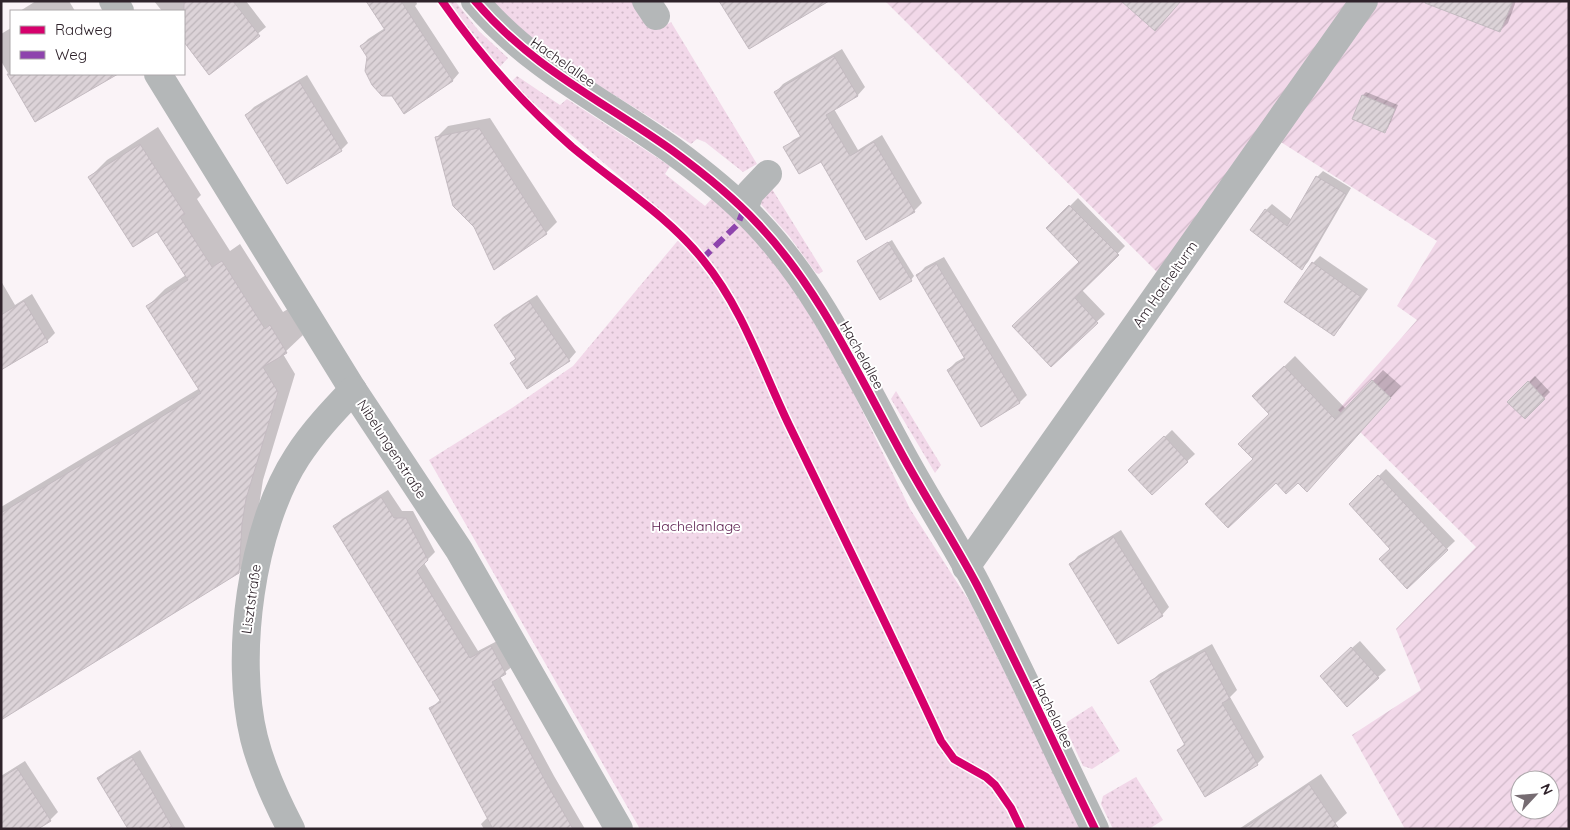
<svg xmlns="http://www.w3.org/2000/svg" width="1570" height="830" font-family="Quicksand,sans-serif">
<defs>
<pattern id="grass-dots" width="8" height="8" patternUnits="userSpaceOnUse" patternTransform="scale(1.25)"><rect width="8" height="8" fill="#f2d8e9"/><path d="M2 2h.1M6 6h.1" fill="none" stroke="#d0b9c8" stroke-width="1.8" stroke-linecap="round"/></pattern>
<pattern id="garden-furrows" width="10" height="10" patternUnits="userSpaceOnUse" patternTransform="scale(1.25)"><rect width="10" height="10" fill="#f2d8e9"/><path d="M-1 1l2-2M0 10L10 0M9 11l2-2" fill="none" stroke="#d0b9c8"/></pattern>
<pattern id="building-hatch" width="6" height="6" patternUnits="userSpaceOnUse" patternTransform="scale(1.25)"><rect width="6" height="6" fill="#dcd3d8"/><path d="M-1 1l2-2M0 6l6-6M5 7l2-2" fill="none" stroke="#bdb5ba"/></pattern>
</defs>
<rect width="100%" height="100%" fill="#faf3f7"/>
<g fill="url(#grass-dots)">
<polygon points="448,1 455,1 479,31 508,58 497,70 482,51"/>
<path d="M493,1H636L663,27L671,22L757,164L743,172L705,142L697,139L691,144C624,98 548,62 493,1Z"/>
<polygon points="517,76 560,105 567,99 670,166 665,174 705,206 716,194 787,278 842,369 910,509 971,604 1082,829 640,829 429,460 512,408 573,366 685,232 510,83"/>
<polygon points="772,189 823,271 819,274 816,273 789,236 759,202"/>
<polygon points="896,391 941,465 935,473 891,399"/>
<polygon points="1092,706 1120,751 1092,769 1083,766 1065,727 1067,722"/>
<polygon points="1136,777 1163,820 1149,829 1113,829 1101,804 1103,796"/>
</g>
<path fill="url(#garden-furrows)" fill-rule="evenodd" d="M885,1H1569V829H1405L1352,735L1421,690L1396,629L1476,547L1338,410L1417,320L1397,306L1437,241L1276,139L1160,275ZM1520,780H1550V810H1520Z"/>
<g fill="#0003">
<polygon points="36,1 69,1 75,11 20,11"/>
<polygon points="154,1 246,1 266,27 209,73 184,40 184,11 162,11"/>
<polygon points="372,1 416,1 417,4 415,6 459,73 453,80 405,112 361,46 368,39 385,28"/>
<polygon points="1449,1 1516,1 1508,23 1500,31"/>
<polygon points="11,28 11,74 111,74 104,81 35,120 1,61 1,34"/>
<polygon points="842,49 865,87 858,95 834,109 858,150 882,135 922,203 914,211 821,161 785,148 793,140 802,135 776,92 783,84"/>
<polygon points="307,75 348,143 341,150 246,115 254,107"/>
<polygon points="1366,92 1398,105 1388,128 1384,132 1353,118 1363,95"/>
<polygon points="490,118 557,222 546,233 437,137 448,126"/>
<polygon points="158,127 201,195 197,199 230,251 240,244 283,312 288,309 303,335 283,354 295,374 263,480 259,506 256,554 238,572 1,718 1,507 200,388 148,306 165,289 186,275 157,230 90,177 107,160"/>
<polygon points="1323,171 1351,188 1308,262 1302,268 1266,210 1272,204 1292,220 1317,177"/>
<polygon points="1078,198 1125,246 1082,290 1105,314 1051,365 1081,262 1048,228"/>
<polygon points="892,240 914,276 911,280 858,261"/>
<polygon points="1320,256 1368,289 1341,327 1334,335 1313,263"/>
<polygon points="944,257 1027,395 1020,402 981,425 948,370 956,362 965,357 918,275 925,267"/>
<polygon points="1,281 15,305 32,294 55,333 47,341 1,368"/>
<polygon points="537,295 576,352 569,360 511,363 516,358 495,325 503,317"/>
<polygon points="1295,356 1346,409 1383,370 1401,386 1317,480 1298,481 1254,459 1271,414 1254,396"/>
<polygon points="1535,376 1550,392 1525,418 1509,402"/>
<polygon points="1172,430 1195,454 1152,494 1130,470"/>
<polygon points="1386,469 1455,541 1407,587 1392,549 1350,504"/>
<polygon points="388,490 402,511 413,511 435,552 424,563 478,651 499,640 513,666 500,676 554,776 585,829 484,829 481,824 488,817 430,709 441,699 335,526 342,519"/>
<polygon points="1121,530 1169,607 1162,615 1071,564 1078,556"/>
<polygon points="1360,641 1386,670 1378,677 1329,668"/>
<polygon points="1212,644 1237,690 1230,697 1264,757 1257,764 1178,750 1185,743 1151,681 1159,674"/>
<polygon points="140,750 186,829 129,829 98,779 106,771"/>
<polygon points="25,761 58,812 50,820 1,829 1,776"/>
<polygon points="1321,774 1347,813 1329,829 1239,829"/>
</g>
<g fill="url(#building-hatch)" stroke="#c4bbc1">
<polygon points="184,1 233,1 260,36 209,75 184,42"/>
<polygon points="366,1 401,1 453,81 404,114 392,96 382,96 372,85 365,71 367,57 360,46 385,30"/>
<polygon points="719,1 829,1 749,49"/>
<polygon points="1121,1 1181,1 1155,31"/>
<polygon points="1425,1 1513,1 1500,32 1425,3"/>
<polygon points="834,56 858,96 826,115 850,156 874,142 915,212 866,240 821,162 799,174 783,147 801,137 774,92"/>
<polygon points="7,74 118,74 35,122"/>
<polygon points="299,81 342,151 287,184 245,115"/>
<polygon points="1362,95 1395,109 1385,133 1352,119"/>
<polygon points="479,128 547,234 494,270 474,227 453,206 435,137"/>
<polygon points="140,144 185,214 180,217 212,267 222,261 265,329 270,325 287,353 263,367 278,392 246,499 242,524 239,573 1,720 1,513 201,393 146,306 188,280 157,232 133,247 88,177"/>
<polygon points="1316,176 1346,194 1302,270 1250,230 1265,209 1287,226"/>
<polygon points="1069,205 1119,255 1075,298 1098,323 1051,367 1012,326 1079,262 1046,228"/>
<polygon points="888,242 912,281 880,300 857,261"/>
<polygon points="1312,262 1361,297 1334,336 1284,302"/>
<polygon points="936,263 1020,403 981,427 947,370 965,359 916,275"/>
<polygon points="24,301 48,342 1,370 1,315"/>
<polygon points="529,301 570,361 527,389 510,363 516,359 494,325"/>
<polygon points="1284,366 1335,419 1372,380 1391,398 1307,492 1298,483 1286,494 1276,483 1228,528 1205,504 1253,459 1238,444 1269,414 1252,396"/>
<polygon points="1528,381 1545,399 1525,419 1507,402"/>
<polygon points="1164,436 1188,462 1152,495 1128,470"/>
<polygon points="1378,475 1448,550 1407,589 1379,559 1390,549 1349,504"/>
<polygon points="381,497 394,518 406,518 428,560 417,571 470,658 491,646 506,674 492,682 547,784 573,829 493,829 429,708 441,702 333,526"/>
<polygon points="1113,536 1163,616 1118,644 1069,564"/>
<polygon points="1351,647 1379,678 1347,707 1320,676"/>
<polygon points="1205,651 1230,699 1222,703 1258,765 1205,797 1177,750 1185,745 1150,681"/>
<polygon points="132,757 150,787 173,829 128,829 97,778"/>
<polygon points="17,768 51,821 38,829 1,829 1,778"/>
<polygon points="1309,784 1339,829 1243,829"/>
</g>
<g fill="none" stroke-linecap="round" stroke-linejoin="round">
<g stroke="#b4b7b8" stroke-width="28">
<polyline points="113,1 120,11"/>
<path d="M475,1C532,68 603,101 673,151C703,173 732,196 757,223C818,287 856,370 898,447C923,494 952,538 977,585C1018,665 1056,748 1095,829"/>
<polyline points="646,1 656,16"/>
<polyline points="158,74 353,390 459,550 619,829"/>
<polyline points="744,209 750,193 768,174"/>
<polyline points="966,567 1364,1"/>
<path d="M291,829C276,800 262,770 254,738C234,656 251,528 297,457C313,432 333,411 353,390"/>
</g>
<polyline stroke="#8e44ad" stroke-width="6" stroke-dasharray="12 6" stroke-linecap="butt" points="702,259 738,224 744,209"/>
<g stroke="#fff" stroke-width="11">
<g id="cycleway">
<path d="M442,1C480,56 522,103 572,147C615,183 668,216 703,260C743,309 762,369 789,425C840,530 892,635 941,741L954,759L986,777L995,785L1011,808L1021,829"/>
<path d="M475,1C532,68 603,101 673,151C703,173 732,196 757,223C818,287 856,370 898,447C923,494 952,538 977,585C1018,665 1056,748 1095,829"/>
</g>
</g>
<use href="#cycleway" stroke="#d6006c" stroke-width="8"/>
</g>
<g text-anchor="middle" stroke-width="4" stroke-linejoin="round" paint-order="stroke">
<g font-size="14" fill="#2f232b" stroke="#fff">
<text transform="translate(563 62) rotate(35)" y="5">Hachelallee</text>
<text transform="translate(1165 284) rotate(-55)" y="5">Am Hachelturm</text>
<text transform="translate(862 355) rotate(61)" y="5">Hachelallee</text>
<text transform="translate(392 449) rotate(57)" y="5">Nibelungenstraße</text>
<text transform="translate(251 599) rotate(-82)" y="5">Lisztstraße</text>
<text transform="translate(1053 713) rotate(64)" y="5">Hachelallee</text>
</g>
<g font-size="14" fill="#571749" stroke="#fff">
<text x="696" y="531">Hachelanlage</text>
</g>
</g>
<rect width="1570" height="830" fill="none" stroke="#2f232b" stroke-width="5"/>
<rect x="10" y="10" width="175" height="65" fill="#ffffff" stroke="#aca7aa"/>
<rect x="20" y="26" width="25" height="8" fill="#d6006c" stroke="#aca7aa"/>
<text x="55" y="35" font-size="15" fill="#2f232b">Radweg</text>
<rect x="20" y="51" width="25" height="8" fill="#8e44ad" stroke="#aca7aa"/>
<text x="55" y="60" font-size="15" fill="#2f232b">Weg</text>
<g transform="translate(1535 795) rotate(64)"><circle r="24" fill="#ffffff" stroke="#aca7aa"/>
<path d="M0-4L9 19L0 12L-9 19Z" fill="#766c72"/>
<text y="-8" font-size="14" font-weight="bold" text-anchor="middle" fill="#2f232b">N</text>
</g>
</svg>
